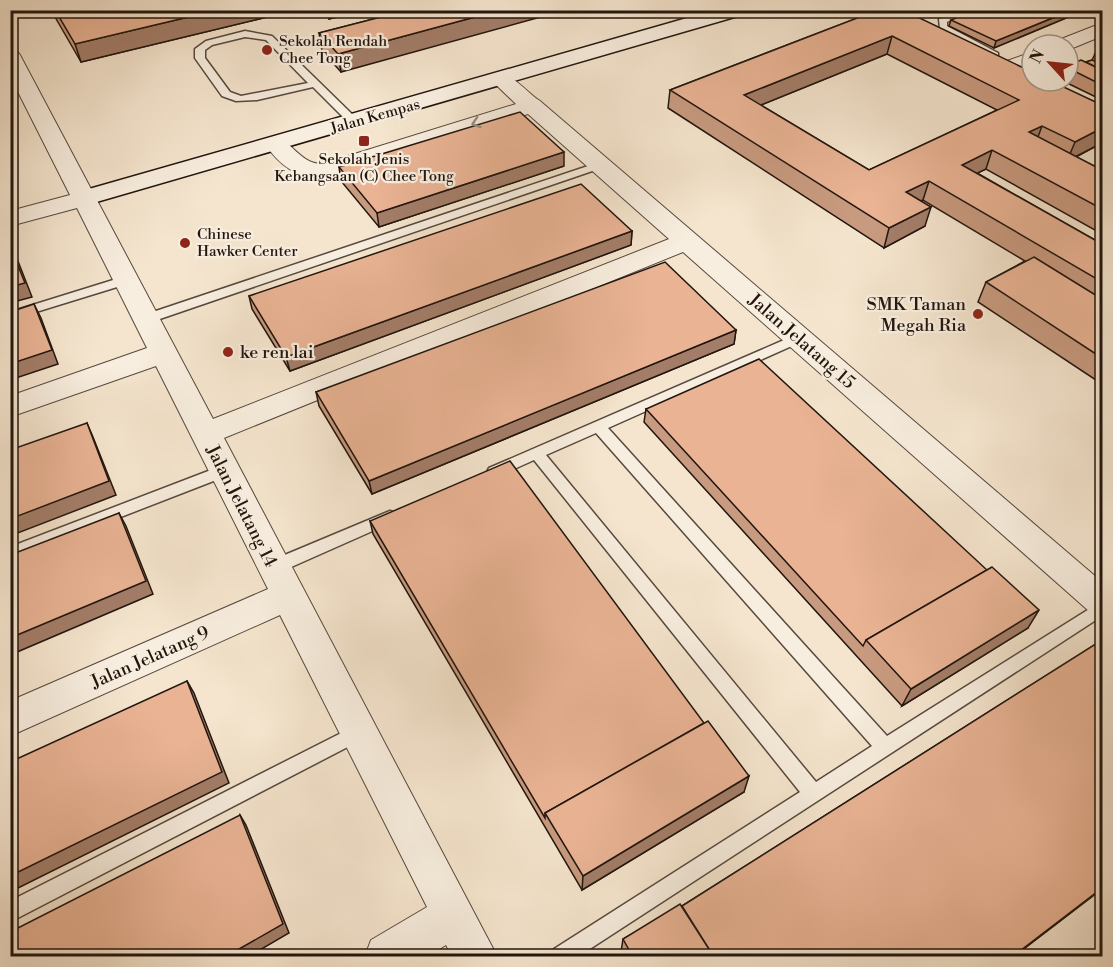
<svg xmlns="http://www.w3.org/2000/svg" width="1113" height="967" font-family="'Libre Bodoni',serif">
<rect width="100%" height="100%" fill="#f5e5ce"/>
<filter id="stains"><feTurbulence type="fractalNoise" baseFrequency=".00333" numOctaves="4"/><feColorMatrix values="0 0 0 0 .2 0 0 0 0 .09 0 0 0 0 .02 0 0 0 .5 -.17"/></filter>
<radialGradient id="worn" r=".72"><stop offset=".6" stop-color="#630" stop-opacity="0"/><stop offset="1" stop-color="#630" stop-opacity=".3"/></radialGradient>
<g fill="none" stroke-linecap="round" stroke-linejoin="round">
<g stroke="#56493e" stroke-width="3">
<g id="lane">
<polygon points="25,10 24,12 10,17 10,11"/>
<polygon points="958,10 971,10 947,22 947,26 998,53 998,57 992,57 940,29 939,19"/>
<path d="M245,31L272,36L357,119V123H349L313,87L257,100L236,101L222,96L195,58V49L206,41ZM245,37L266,40L308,83L241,96L230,92L205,58V50L212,45Z"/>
<polygon points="600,162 605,165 604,167 151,322 146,323 140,319 141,316"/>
<polygon points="126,276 130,277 132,280 130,283 10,320 10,312"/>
<path d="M798,334L803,335L805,338L803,341L608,428L887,736L1102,601V616L579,956H551L554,949L800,792L534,460L494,478L489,476L487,472L489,468ZM596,433L872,746L816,782L546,455Z"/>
<polygon points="224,465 229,467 231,471 229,475 10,560 10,547"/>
<polygon points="390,511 395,513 398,517 395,521 280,572 274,574 268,572 266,567 268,562"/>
<polygon points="359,724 365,726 368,732 365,738 10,922 10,901"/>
</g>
</g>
<g stroke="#56493e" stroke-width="2">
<g id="street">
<polygon points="1102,23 1102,36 1068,50 1068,45 1053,45 1056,41"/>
<path d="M10,49L17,51L20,55L213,419L669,239L528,114L323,178C296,177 280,166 265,144L268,139C291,134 296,163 322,164L516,104L491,80L494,76C513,71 525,92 540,101L1102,582V616L1090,612L683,252L224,438L497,956H452L446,945L428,956H365L371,940L427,907L280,615L10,736V701L268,589L156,366L10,417V396L147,348L77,208L10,226V211L70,195L10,76Z"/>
<polygon points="1032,52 1032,65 1014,71 1007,69 1004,65 1007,61"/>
</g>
</g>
<g stroke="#21150e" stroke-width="3">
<polygon id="secondary" points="715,10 747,10 745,14 93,203 84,205 75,203 72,198 75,193"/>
</g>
<use href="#lane" fill="#f8eedf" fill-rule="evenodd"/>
<use href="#street" fill="#f8eedf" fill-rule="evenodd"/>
<use href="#secondary" fill="#f8eedf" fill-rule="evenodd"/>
</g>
<g fill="#c89a7f" stroke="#21150e" stroke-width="1.5" fill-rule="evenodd">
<polygon points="51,10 292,10 292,11 81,62"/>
<polygon points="321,10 364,10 329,19"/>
<polygon points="408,10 341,72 322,51 319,33"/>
<path d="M878,10L1102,105V143L1076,157L1102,170V234L986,169L977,173L1102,244V384L978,302L986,282L1025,261L923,200L921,201L925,226L884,248L668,108L670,90ZM887,54L997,110L869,170L761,105Z"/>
<polygon points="915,10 945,10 928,17"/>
<polygon points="1085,10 994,48 949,26 951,20"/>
<polygon points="1102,50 1102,100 1063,81 1068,81 1068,65 1086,62 1092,60 1095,54"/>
<polygon points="564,166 379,227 341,181 339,167"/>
<polygon points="632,231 631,245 290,371 252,309 249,296"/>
<polygon points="736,330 734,344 372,494 319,406 316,392"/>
<polygon points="646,409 1028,628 902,706 644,422"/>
<polygon points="370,521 744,792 582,890 373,534"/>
<polygon points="1102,640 1102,889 1013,957 623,957 621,952 623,939 682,906"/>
</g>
<g fill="#a37d68" stroke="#21150e" stroke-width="1.5">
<polygon points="218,10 292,11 81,62 75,44"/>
<polygon points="328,10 364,10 329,19"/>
<polygon points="501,10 566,10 341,72 338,54"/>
<polygon points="930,10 945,10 928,17"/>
<polygon points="1072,10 1085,10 994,48 996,41"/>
<polygon points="892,36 887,54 741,113 744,95"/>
<polygon points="1042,126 1035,145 1029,132"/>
<polygon points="1102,128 1102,143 1067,161 1075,142"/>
<polygon points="992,150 986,169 955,184 962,165"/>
<polygon points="564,152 564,166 379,227 377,213"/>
<polygon points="929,181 923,200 900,211 906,192"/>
<polygon points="931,207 925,226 884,248 889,228"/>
<polygon points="632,231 631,245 290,371 286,357"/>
<polygon points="10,245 16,256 32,297 10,303"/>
<polygon points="34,304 41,318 58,364 10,380 10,364"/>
<polygon points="736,330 734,344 372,494 369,481"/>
<polygon points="87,423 93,437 116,495 10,536 10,519"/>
<polygon points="119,513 126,526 153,594 10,655 10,638"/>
<polygon points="1039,610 1028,628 902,706 911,689"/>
<polygon points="187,681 194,693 229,783 10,892 10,876"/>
<polygon points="749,776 744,792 582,890 583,876"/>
<polygon points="240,815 246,825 289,933 248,957 225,957"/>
<polygon points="1102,888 1102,889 1013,957 1012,957"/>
</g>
<g fill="#e9b394" stroke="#21150e" stroke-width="1.5" fill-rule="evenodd">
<polygon points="55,10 218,10 75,44"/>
<polygon points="408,10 501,10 338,54 319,33"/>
<path d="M878,10H903L1032,72V81H1051L1102,105V128L1075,142L1042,126L1029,132L1102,170V209L992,150L962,165L1102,244V282L929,181L906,192L931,207L889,228L670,90ZM892,36L1019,100L869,170L744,95Z"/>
<polygon points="975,10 1072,10 996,41 951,20"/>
<polygon points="1102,50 1102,57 1095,54"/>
<polygon points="1081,60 1102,70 1102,85 1068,68 1068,65"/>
<polygon points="1092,60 1102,64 1102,70 1086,62"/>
<polygon points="520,112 564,152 377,213 339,167"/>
<polygon points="581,184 632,231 286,357 249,296"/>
<polygon points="10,246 25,283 10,287"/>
<polygon points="1034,257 1102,299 1102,358 986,282"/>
<polygon points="665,262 736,330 369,481 316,392"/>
<polygon points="34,304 52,350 10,364 10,312"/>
<polygon points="759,359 987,570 866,640 863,646 646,409"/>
<polygon points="87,423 109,481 10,519 10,450"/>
<polygon points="510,461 704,723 545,813 545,818 370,521"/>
<polygon points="119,513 146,581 10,638 10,555"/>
<polygon points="992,567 1039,610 911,689 866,640"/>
<polygon points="1102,640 1102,888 1012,957 714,957 682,906"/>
<polygon points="187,681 222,772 10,876 10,762"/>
<polygon points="708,721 749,776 583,876 545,813"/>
<polygon points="240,815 283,924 225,957 10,957 10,932"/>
<polygon points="680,904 714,957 633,957 623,939"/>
</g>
<defs><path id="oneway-chevron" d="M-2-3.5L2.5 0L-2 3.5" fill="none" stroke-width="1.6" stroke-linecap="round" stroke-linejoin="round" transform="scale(1.5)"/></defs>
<use stroke="#978c81" href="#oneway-chevron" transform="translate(476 123) rotate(162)"/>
<g fill="#8f2418" stroke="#f8eedf" stroke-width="2">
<circle cx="267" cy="50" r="6"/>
<rect x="358" y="135" width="12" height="12" rx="3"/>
<circle cx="185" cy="243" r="6"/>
<circle cx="978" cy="314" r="6"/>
<circle cx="228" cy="352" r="6"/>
</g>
<g text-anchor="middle" stroke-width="4.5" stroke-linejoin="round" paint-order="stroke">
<g font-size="15" fill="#21150e" stroke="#f8eedf" text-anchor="start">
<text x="279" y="46">Sekolah Rendah<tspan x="279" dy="17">Chee Tong</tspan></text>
<text x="364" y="164" text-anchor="middle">Sekolah Jenis<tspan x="364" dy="17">Kebangsaan (C) Chee Tong</tspan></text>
<text x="197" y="239">Chinese<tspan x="197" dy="17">Hawker Center</tspan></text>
</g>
<g font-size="15" fill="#21150e" stroke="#f8eedf">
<text transform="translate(375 116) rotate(-16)" y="5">Jalan Kempas</text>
</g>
<g font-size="18" fill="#21150e" stroke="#f8eedf" text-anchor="end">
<text x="966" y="310">SMK Taman<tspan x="966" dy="21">Megah Ria</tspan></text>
<text x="240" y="358" text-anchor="start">ke ren lai</text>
</g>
<g font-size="18" fill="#21150e" stroke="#f8eedf">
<text transform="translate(802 341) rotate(41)" y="6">Jalan Jelatang 15</text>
<text transform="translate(242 506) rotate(63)" y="6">Jalan Jelatang 14</text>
<text transform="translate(150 657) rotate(-24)" y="6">Jalan Jelatang 9</text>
</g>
</g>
<rect width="1113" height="967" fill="none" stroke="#f5e5ce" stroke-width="36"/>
<rect x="12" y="12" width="1089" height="943" fill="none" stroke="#21150e" stroke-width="3"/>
<rect x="18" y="18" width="1077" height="931" fill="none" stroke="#21150e" stroke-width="1.5"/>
<g transform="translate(1050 63) rotate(297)"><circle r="28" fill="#f8eedf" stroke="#a2978b" stroke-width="1.5"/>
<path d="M0-4.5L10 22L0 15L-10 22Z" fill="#8f2418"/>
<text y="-9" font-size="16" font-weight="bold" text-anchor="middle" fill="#21150e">N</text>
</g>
<rect width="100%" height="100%" filter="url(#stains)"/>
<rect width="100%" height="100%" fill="url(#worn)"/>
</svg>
